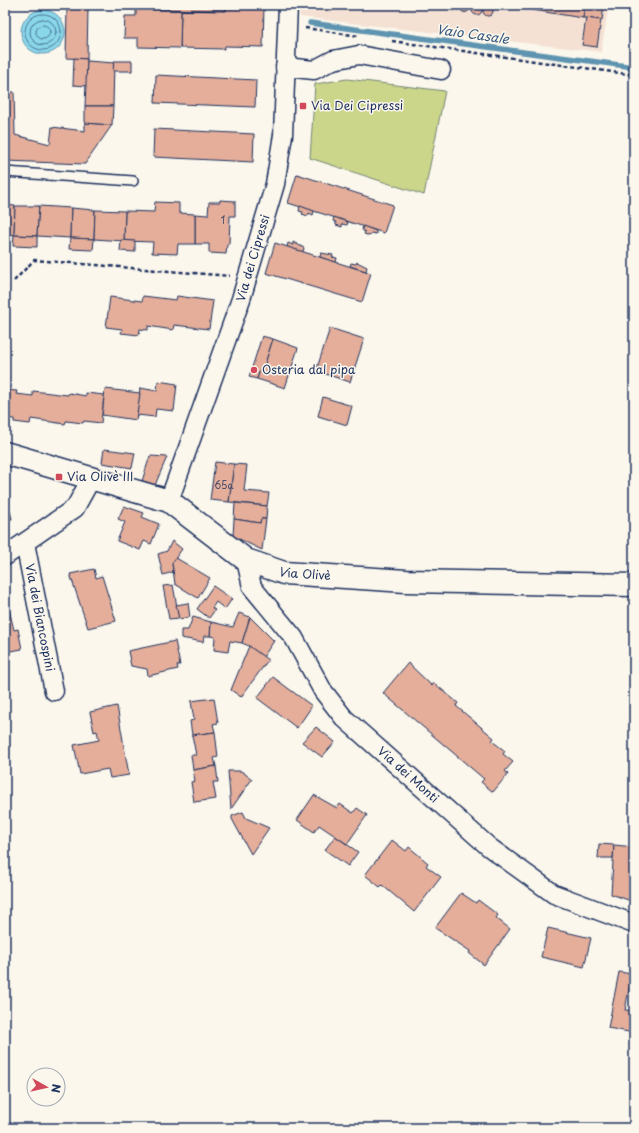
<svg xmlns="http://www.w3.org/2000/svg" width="639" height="1133" font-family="'Playpen Sans',sans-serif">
<rect width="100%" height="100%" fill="#fbf7ec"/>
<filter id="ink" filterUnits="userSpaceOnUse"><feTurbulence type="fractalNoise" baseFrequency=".025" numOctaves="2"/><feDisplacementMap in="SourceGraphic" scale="8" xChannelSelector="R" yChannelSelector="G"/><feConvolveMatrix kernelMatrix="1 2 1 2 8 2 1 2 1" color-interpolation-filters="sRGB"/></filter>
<g filter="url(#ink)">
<polygon fill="#f4e1d3" points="300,5 609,5 601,52 300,17"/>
<polygon fill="#cbd68a" stroke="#738274" points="347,79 445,91 424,195 310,158 315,84"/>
<circle fill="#8ad7e9" stroke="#5e94b1" cx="43" cy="32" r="22"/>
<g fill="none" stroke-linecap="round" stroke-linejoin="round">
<g stroke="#477296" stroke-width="1">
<circle cx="43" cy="32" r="18"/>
<circle cx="43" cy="32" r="13"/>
<circle cx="43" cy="32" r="7"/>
</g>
<polyline stroke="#5e94b1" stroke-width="5.5" points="310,23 634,67"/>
</g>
<g fill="#e4ae9a" stroke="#1b2f5e">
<circle cx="465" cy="8" r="4.5"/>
<circle cx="477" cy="10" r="5"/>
<polygon points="170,5 226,5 226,11 169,10"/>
<polygon points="226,5 264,5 263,47 225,46 224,49 180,48 181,10 226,11"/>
<polygon points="448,5 459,5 459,6 453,11"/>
<polygon points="501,5 585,5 583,18"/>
<polygon points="585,5 604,5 602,20 583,18"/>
<circle cx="488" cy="11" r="5"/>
<polygon points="67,7 88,7 87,59 66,58"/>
<polygon points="136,9 181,10 180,48 138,47 138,38 124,38 125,16 136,16"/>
<polygon points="586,18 601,20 597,47 582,45"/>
<polygon points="74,58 87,59 87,86 73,85"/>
<polygon points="87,61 114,63 113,106 85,106"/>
<polygon points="114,61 132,61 132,71 113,71"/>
<polygon points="156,75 256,80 255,107 155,103"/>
<polygon points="5,92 14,92 15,135 50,144 52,127 85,131 85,123 112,125 85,164 5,161"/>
<polygon points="85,106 113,106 112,125 85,123"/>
<polygon points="154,129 254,134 253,162 153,157"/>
<polygon points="297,174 393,205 384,233 288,203"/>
<polygon points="220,200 235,201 235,216 230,216 229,244 227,244 226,254 209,253 209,244 195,244 195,214 208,215 209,202 220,202"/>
<polygon points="155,202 179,203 179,213 195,214 195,244 178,244 177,254 152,253 153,242 124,241 125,211 154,212"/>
<polygon points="5,205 15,206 14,235 5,234"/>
<polygon points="15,206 39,206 37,236 14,235"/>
<polygon points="39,206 71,208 70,238 37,236"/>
<polygon points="300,206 314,211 313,215 309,213 308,216 302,214 303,212 299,211"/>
<polygon points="71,208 95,210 94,239 70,238"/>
<polygon points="95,210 125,211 124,241 94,239"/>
<polygon points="334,217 348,222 347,225 342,224 342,227 336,225 336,222 333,221"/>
<polygon points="363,226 376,231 376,234 371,233 370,236 364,234 365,232 362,230"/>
<polygon points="14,235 37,236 37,247 13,246"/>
<polygon points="70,238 94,239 93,250 69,249"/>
<polygon points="121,240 135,241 135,252 120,251"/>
<polygon points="293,242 304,248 303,252 287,247 288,243 293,245"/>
<polygon points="275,243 371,273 362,302 266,273"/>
<polygon points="321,253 333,255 332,257 337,258 336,262 320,257"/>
<polygon points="357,262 367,267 366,271 350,266 351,263 356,264"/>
<polygon points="143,296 176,300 177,296 213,301 209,329 174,325 173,330 148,326 148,330 140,329 139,335 121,333 122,329 106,327 110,297 142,301"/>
<polygon points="330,328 364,339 350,382 316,371"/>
<polygon points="262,336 273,339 264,367 261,367 257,379 249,377"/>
<polygon points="273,339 298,348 285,388 257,379 261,367 264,367"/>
<polygon points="158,381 177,384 174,411 156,409 155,417 137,415 140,388 157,391"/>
<polygon points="105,389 140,393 136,420 102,415"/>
<polygon points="5,390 17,391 16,394 33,396 33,391 68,395 69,393 86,396 86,393 104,395 101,423 84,421 83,423 66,421 65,424 31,419 30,424 14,422 14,419 5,418"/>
<polygon points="323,397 352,406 347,425 318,416"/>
<polygon points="104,449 135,453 132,468 102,463"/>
<polygon points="150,456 167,457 155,485 142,481"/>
<polygon points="215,462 234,464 229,502 210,500"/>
<polygon points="234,464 247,465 244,491 269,493 267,506 229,502"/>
<polygon points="5,491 12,519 5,521"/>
<polygon points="235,503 267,506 266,519 261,519 260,523 234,519"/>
<polygon points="124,506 144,513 142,517 159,524 151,544 144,541 140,550 117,541 125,522 118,519"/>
<polygon points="234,519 260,523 261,519 266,519 262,550 233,536"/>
<polygon points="172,541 182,549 172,563 173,572 163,575 158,554 167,551"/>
<polygon points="176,558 210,578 198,598 175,584 172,563"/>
<polygon points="94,569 96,578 102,576 116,621 88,628 70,574"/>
<polygon points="173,585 179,618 169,619 163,586"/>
<polygon points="213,586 232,599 225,609 216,602 212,608 215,610 209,618 197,609"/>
<polygon points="188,603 190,617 179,619 176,605"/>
<polygon points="9,609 14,630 18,629 22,649 5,652 5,610"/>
<polygon points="239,613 250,617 242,643 230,641 228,652 214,650 215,637 210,636 211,622 233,627"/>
<polygon points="193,617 211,622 210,636 204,636 203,642 181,638 181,630 188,630"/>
<polygon points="250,617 274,641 263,657 249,646 242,643"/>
<polygon points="175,641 180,665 177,665 178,669 148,676 147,669 131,666 128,651"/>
<polygon points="249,646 268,660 241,697 231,690"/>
<polygon points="408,663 432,686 434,683 458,703 456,706 494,738 492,741 505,751 503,754 513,762 505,771 508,774 493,792 481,782 484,779 383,693"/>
<polygon points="273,677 312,706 297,728 257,698"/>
<polygon points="214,698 218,723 213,724 215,732 192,735 190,721 194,720 191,701"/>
<polygon points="117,706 129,775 110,778 108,769 80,774 74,745 99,740 97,731 94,732 90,712"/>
<polygon points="316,727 335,742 322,757 302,742"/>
<polygon points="215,732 218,757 214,758 216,766 193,770 191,755 196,755 192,735"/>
<polygon points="216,766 218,782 213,782 216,799 194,802 191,782 195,781 193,770"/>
<polygon points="228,771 241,771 252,779 231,809"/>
<polygon points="314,795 337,808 340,804 353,813 357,808 367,815 347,844 319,825 314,832 297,820"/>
<polygon points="243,812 246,818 269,828 251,854 232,819 232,816"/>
<polygon points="335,836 358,852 348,866 325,850"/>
<polygon points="392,840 406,851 409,847 428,863 426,866 441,877 414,912 382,885 380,887 365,875"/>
<polygon points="599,844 614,845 613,858 598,858"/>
<polygon points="614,845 634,847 634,902 611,894"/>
<polygon points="461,893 476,903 478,900 498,915 496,918 510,929 484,965 469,953 470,951 435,928"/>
<polygon points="548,928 591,938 584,967 541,957"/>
<polygon points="619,972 632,974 625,1010 634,1011 634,1033 608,1028"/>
</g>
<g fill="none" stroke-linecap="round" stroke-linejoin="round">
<g stroke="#1b2f5e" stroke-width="12">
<polyline id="lane" points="5,172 133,181"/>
</g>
<g stroke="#1b2f5e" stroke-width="21">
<g id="street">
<polyline points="285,67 314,70 333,60 359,55 441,70"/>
<path id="s1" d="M169,501L241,299L275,184L283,135L288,5"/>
<path id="s2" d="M25,543L54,691"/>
<polyline points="5,556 75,508 91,479"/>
<path id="s3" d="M246,560L252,587L294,638L323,691L344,718L489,847L554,894L634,924"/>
</g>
</g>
<g stroke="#1b2f5e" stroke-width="25">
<g id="secondary">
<path id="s4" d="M5,453L169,501L246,560L284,573L406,581L634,585"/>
</g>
</g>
<g stroke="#1b2f5e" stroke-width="2.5" stroke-dasharray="4 3" stroke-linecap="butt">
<polyline points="44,5 81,5"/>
<polyline points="5,8 11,5"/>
<polyline points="305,28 359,36"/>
<polyline points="392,41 634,75"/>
<polyline points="14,281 34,260 230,276"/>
</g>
<use href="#lane" stroke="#fbf7ec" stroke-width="9"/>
<use href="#street" stroke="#fbf7ec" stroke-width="18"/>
<use href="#secondary" stroke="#fbf7ec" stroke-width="22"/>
</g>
</g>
<g fill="#d1495b" stroke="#fbf7ec" stroke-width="1.5">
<rect x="299" y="102" width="8" height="8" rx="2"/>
<circle cx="254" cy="370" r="4"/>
<rect x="55" y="473" width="8" height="8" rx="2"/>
</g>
<g text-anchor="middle" stroke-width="3" stroke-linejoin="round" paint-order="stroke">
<g font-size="10" fill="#4d4f6d">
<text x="223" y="224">1</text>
<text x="224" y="489">65a</text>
</g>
<g font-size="12" fill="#1b2f5e" stroke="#fbf7ec" text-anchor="start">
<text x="311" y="110">Via Dei Cipressi</text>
<text x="262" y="374">Osteria dal pipa</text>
<text x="67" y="481">Via Olivè III</text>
</g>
<g font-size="12" fill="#1b2f5e" stroke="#fbf7ec">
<text dy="4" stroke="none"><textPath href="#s1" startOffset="257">Via dei Cipressi</textPath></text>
<text dy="4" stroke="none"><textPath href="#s4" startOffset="329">Via Olivè</textPath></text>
<text dy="4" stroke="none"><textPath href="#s2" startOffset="76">Via dei Biancospini</textPath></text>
<text dy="4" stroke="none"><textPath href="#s3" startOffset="274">Via dei Monti</textPath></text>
</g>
<g font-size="13" font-style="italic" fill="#375981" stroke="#fbf7ec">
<text transform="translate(473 34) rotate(8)" y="5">Vaio Casale</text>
</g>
</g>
<rect width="639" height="1133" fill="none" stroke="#fbf7ec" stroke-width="20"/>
<rect x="10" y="10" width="619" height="1113" fill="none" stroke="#1b2f5e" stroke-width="1.5" filter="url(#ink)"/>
<g transform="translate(46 1087) rotate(98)"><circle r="19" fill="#fbf7ec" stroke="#a1a7b3"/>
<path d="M0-3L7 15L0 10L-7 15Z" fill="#d1495b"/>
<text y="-6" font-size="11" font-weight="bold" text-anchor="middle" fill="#1b2f5e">N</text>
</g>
</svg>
